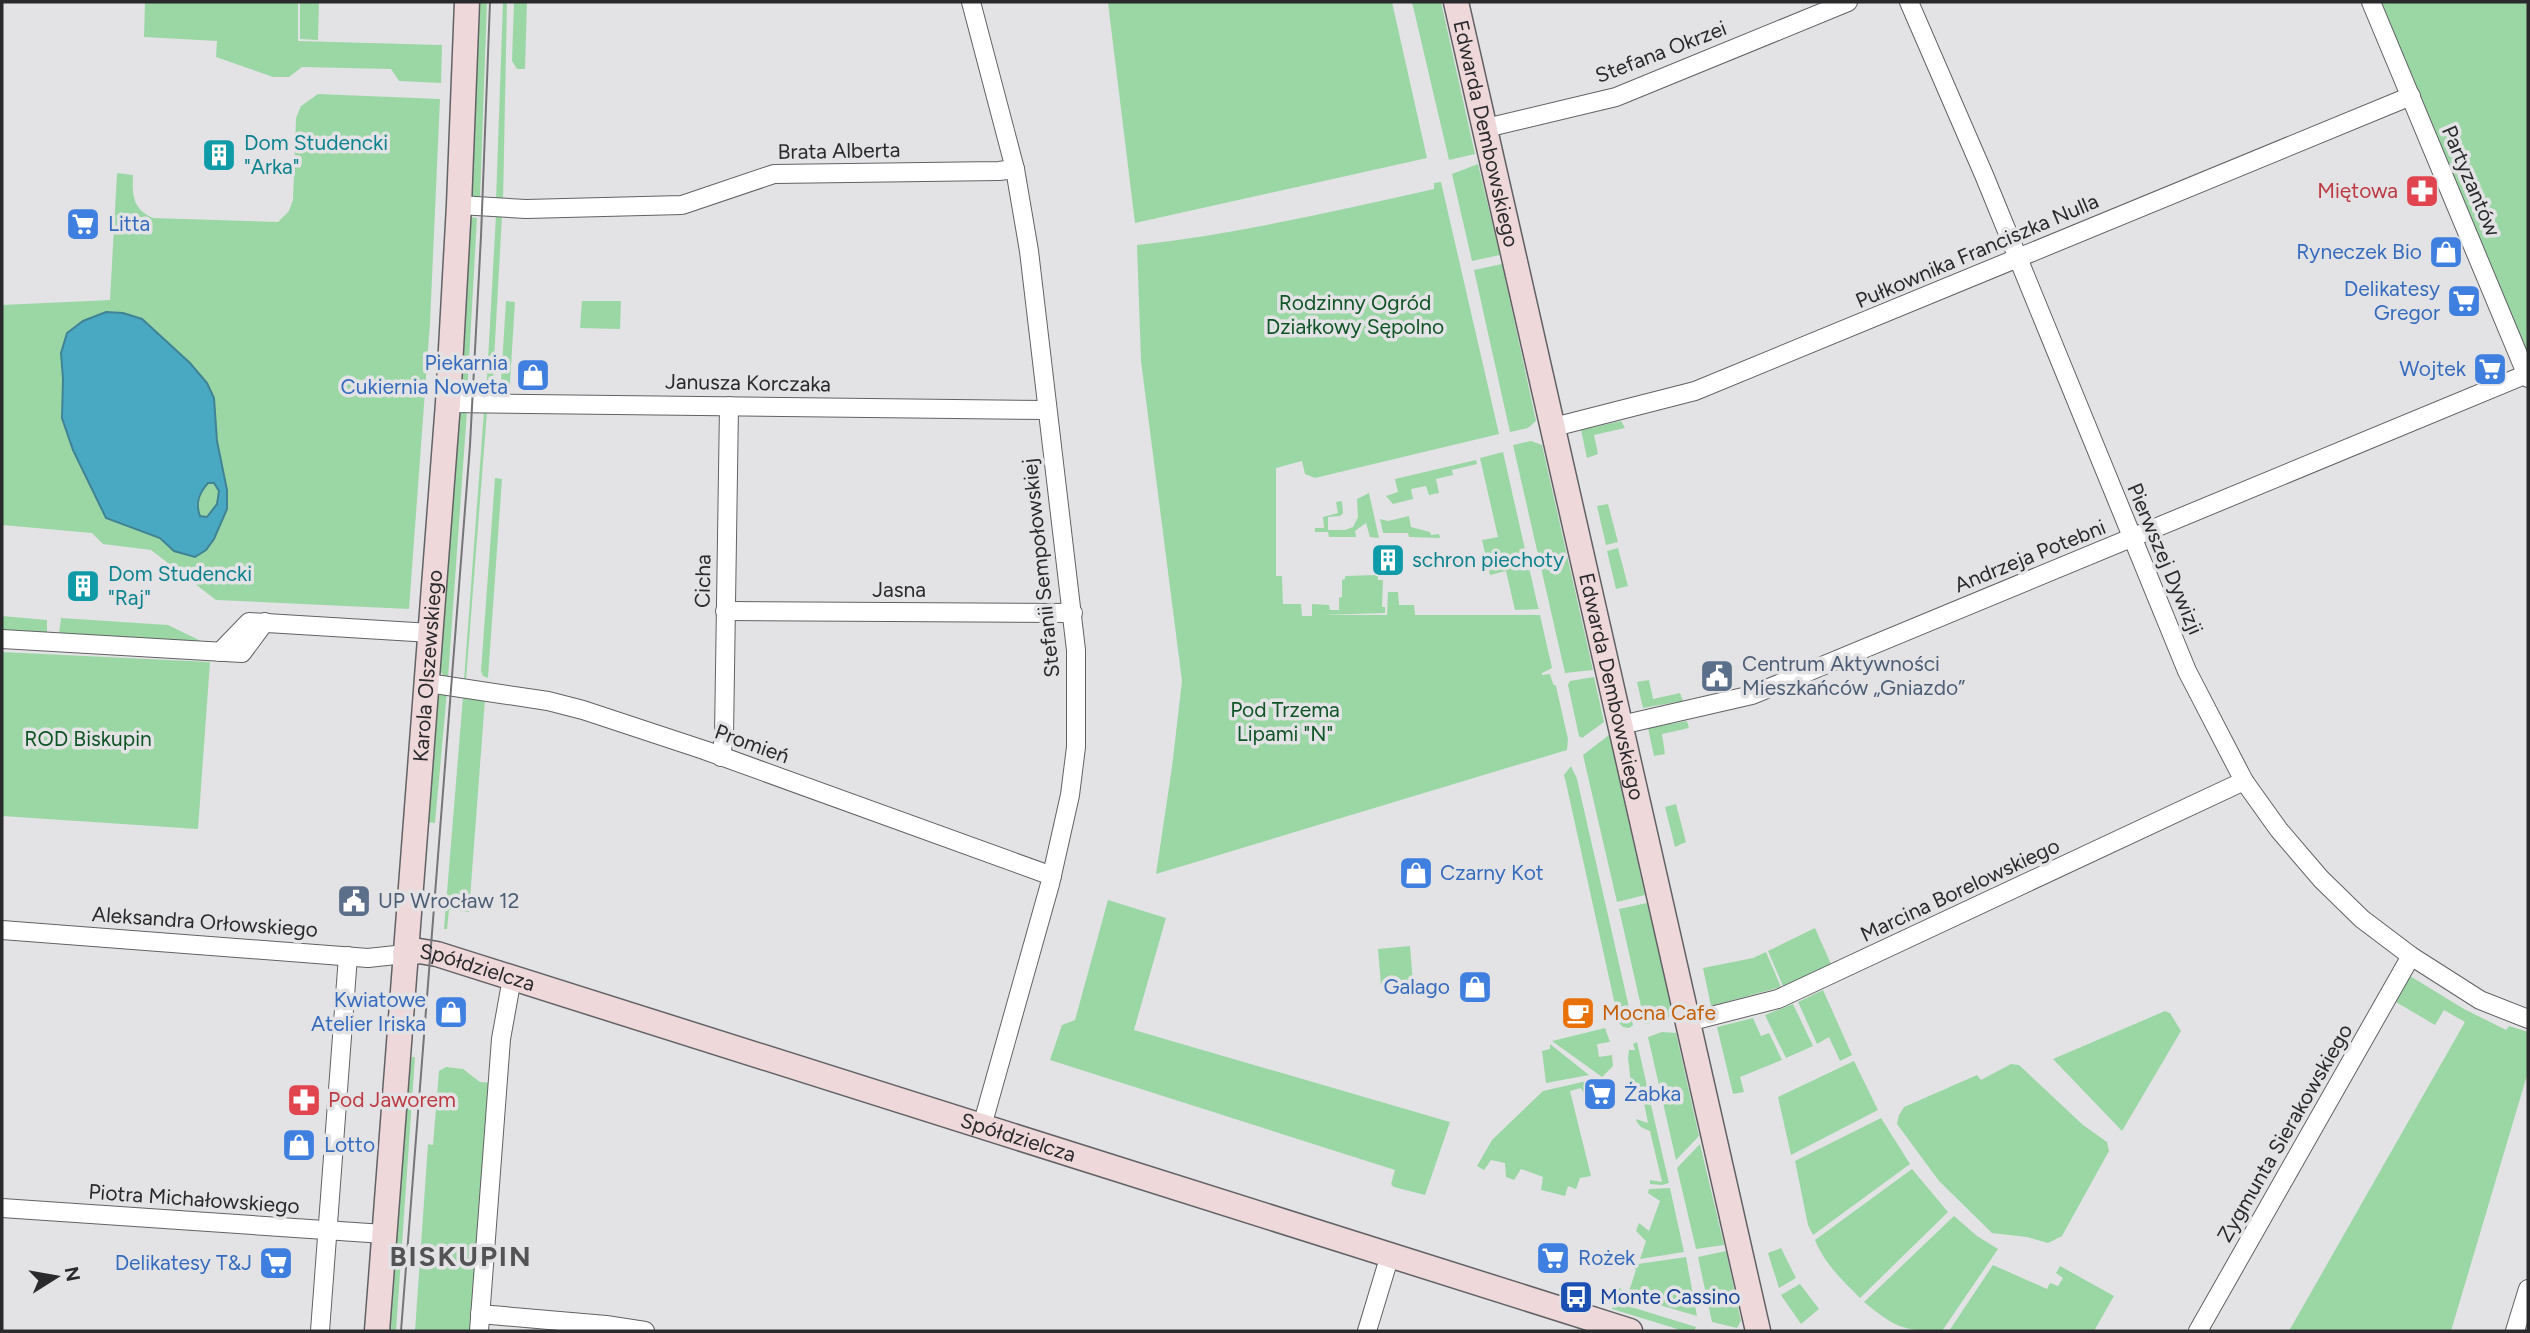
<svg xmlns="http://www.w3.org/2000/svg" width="2530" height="1333" font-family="Figtree,sans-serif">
<rect width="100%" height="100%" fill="#e3e3e6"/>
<g fill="#9bd7a5">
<polygon points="145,2 298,2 298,41 442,45 441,83 399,81 391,69 302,67 289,77 273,77 216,57 217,41 144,37"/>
<polygon points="300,2 319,2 318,40 300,39"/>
<polygon points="477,2 487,2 480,199 471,199"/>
<polygon points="503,2 507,2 503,201 496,201"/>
<polygon points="514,2 527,2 525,69 517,69 512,61"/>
<polygon points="1112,2 1392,2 1427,158 1135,223 1108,3"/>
<polygon points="1412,2 1441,2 1475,154 1449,160"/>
<polygon points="2380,2 2528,2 2528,362"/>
<path d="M318,94L440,99L430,323L409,609L216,600L151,550L103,544L92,533L2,525V305L110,300L117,173L133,175C132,196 133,209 153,218L278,222L289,211L293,200L296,118L301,106Z"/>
<polygon points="1478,164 1500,255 1472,261 1452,174"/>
<path d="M1441,182L1499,434L1315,478L1305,474L1302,461L1276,468V576H1282L1283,604H1301L1302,616H1312V604L1329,605L1330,610H1339V598L1342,597V580L1345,579V576L1378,575V580H1383L1382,607H1385V613L1322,615H1387L1388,592H1398L1399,605H1414L1415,615H1540L1552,668L1542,673V675L1550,674L1553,684L1556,686L1568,739L1567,750L1156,874L1172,767L1182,681L1141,361L1137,245C1238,234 1335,211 1434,189V183Z"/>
<polygon points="496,215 502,216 492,396 486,396"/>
<polygon points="469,217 477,218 467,396 459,395"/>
<polygon points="1502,264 1536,421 1528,428 1510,432 1474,270"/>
<polygon points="506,301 515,302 509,398 500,397"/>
<polygon points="582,301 621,301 620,329 580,328"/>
<polygon points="457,411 467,411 448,678 443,675 438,667"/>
<polygon points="484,411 487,411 466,680 464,680"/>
<polygon points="1621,421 1625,428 1594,435 1598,454 1587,458 1581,430"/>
<polygon points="1531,441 1542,445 1593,670 1565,673 1513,445"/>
<polygon points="1503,452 1538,607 1539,609 1515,610 1506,571 1490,575 1482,540 1498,537 1480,458"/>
<polygon points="1476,460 1477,464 1452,470 1453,475 1436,479 1439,493 1429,495 1426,486 1411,489 1413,499 1393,504 1386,496 1398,492 1395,479"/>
<polygon points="495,478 502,479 488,678 483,676 481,671"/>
<polygon points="1369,493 1379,538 1370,537 1366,523 1355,531 1356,537 1329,537 1328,532 1315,532 1315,528 1324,528 1323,517 1338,513 1336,502 1342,501 1343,513 1340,516 1328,517 1328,530 1345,530 1353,527 1358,517 1357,499"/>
<polygon points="1608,504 1618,542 1606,545 1597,506"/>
<polygon points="1409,516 1411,527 1430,532 1431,535 1439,534 1440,538 1409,537 1408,533 1383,533 1380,519 1388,521"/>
<polygon points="1618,548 1628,586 1616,589 1607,551"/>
<polygon points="2,616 47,620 47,636 4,631 2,629"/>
<polygon points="61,618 168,625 205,643 59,634"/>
<polygon points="2,652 210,662 198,829 2,816"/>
<polygon points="1594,677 1604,722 1582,738 1579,736 1568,685 1570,681"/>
<polygon points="1649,680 1653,699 1680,693 1683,701 1643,708 1637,682"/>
<polygon points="447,692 435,823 425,822 436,698 442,693"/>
<polygon points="463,697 485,699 469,912 449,910 447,929 444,929"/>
<polygon points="1687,721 1689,728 1662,734 1665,754 1654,756 1648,728"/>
<polygon points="1609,735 1645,895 1617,902 1583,755"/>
<polygon points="1571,766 1577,779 1633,1025 1629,1028 1623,1027 1619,1023 1566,783 1564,775"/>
<polygon points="1676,804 1686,842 1675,847 1665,807"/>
<polygon points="1108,900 1166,918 1134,1030 1450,1122 1425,1195 1394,1187 1391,1184 1395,1170 1050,1060 1062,1025 1075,1020"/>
<polygon points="1647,903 1673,1012 1666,1020 1645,1024 1619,909"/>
<polygon points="1815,928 1831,964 1783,986 1768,951"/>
<polygon points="1410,946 1413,984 1381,986 1378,949"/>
<polygon points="1766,952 1781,987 1711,1006 1703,968 1753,958"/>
<polygon points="2410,976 2464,1009 2506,1030 2509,1026 2528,1032 2528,1072 2451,1331 2289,1331 2465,1022 2444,1010 2435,1025 2396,1002"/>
<polygon points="1823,990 1852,1055 1840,1061 1829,1037 1817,1044 1798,1002"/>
<polygon points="1793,1004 1813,1046 1786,1058 1765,1015"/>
<polygon points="2165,1011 2170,1013 2181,1031 2122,1131 2053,1059"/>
<polygon points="1753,1018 1761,1036 1769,1033 1782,1060 1740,1077 1744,1092 1733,1094 1717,1027"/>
<polygon points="1605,1028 1610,1042 1597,1044 1599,1057 1612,1055 1613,1066 1602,1077 1552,1041"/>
<polygon points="1662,1032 1676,1033 1699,1136 1676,1160 1648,1037"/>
<polygon points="1637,1042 1650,1099 1632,1092 1628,1058 1629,1050 1635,1050 1633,1044"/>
<polygon points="1550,1044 1589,1075 1546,1083 1542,1051 1550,1049"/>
<polygon points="412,1057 415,1057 396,1331 389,1331 402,1118"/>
<polygon points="1854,1061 1878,1110 1791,1155 1778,1097"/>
<polygon points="2011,1064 2019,1065 2083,1125 2107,1142 2109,1151 2062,1236 2048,1243 2027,1237 1992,1233 1939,1181 1897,1124 1899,1115 1904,1107 1977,1075 1981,1080"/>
<polygon points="446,1067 463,1069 480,1082 492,1083 474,1331 415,1331 428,1144 433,1145 439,1071"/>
<polygon points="1587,1081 1593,1084 1595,1090 1583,1092 1581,1088 1570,1091 1591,1176 1580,1178 1576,1189 1568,1186 1565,1196 1541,1190 1543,1177 1521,1169 1514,1180 1506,1177 1505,1163 1491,1160 1484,1170 1477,1166 1492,1140 1543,1091"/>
<path d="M1644,1103L1651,1105L1669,1183L1662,1185L1650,1184V1180L1662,1182L1650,1131C1643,1128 1638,1127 1636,1119L1648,1123Z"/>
<polygon points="1881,1118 1910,1164 1813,1235 1808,1225 1795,1161"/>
<polygon points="1700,1144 1724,1245 1696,1249 1677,1168"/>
<path d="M1912,1169L1948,1212L1860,1298C1842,1280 1824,1263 1815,1240Z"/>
<polygon points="1670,1188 1684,1252 1640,1259 1646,1241 1636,1231 1639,1223 1649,1231 1660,1201 1648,1193 1649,1189"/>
<path d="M1954,1216L1977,1236L1998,1249L1942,1331C1902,1331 1895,1327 1864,1302Z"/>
<polygon points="1781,1248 1796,1278 1779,1288 1768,1253"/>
<polygon points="1726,1251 1741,1321 1737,1328 1712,1322 1698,1257"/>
<polygon points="1627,1256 1638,1264 1686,1257 1697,1316 1615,1292 1617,1286 1628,1294 1636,1270 1626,1260"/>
<polygon points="1993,1265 2047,1289 2050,1283 2058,1286 2063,1278 2056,1273 2060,1266 2114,1296 2094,1331 1949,1331"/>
<polygon points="1800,1284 1819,1309 1801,1324 1781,1295"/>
<polygon points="1612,1301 1696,1327 1694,1331 1684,1331 1612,1309"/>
</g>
<path fill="#49a9c3" stroke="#408395" stroke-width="2" fill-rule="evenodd" d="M106,312L123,313L142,319L190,363L207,383L214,398L217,441L227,490V509L214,539L206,550L195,557L174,551L160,538L106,518L73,450L62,418L63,379L61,353L67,333L83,321ZM208,483H214L219,491L217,504L207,517L200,516C195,503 199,493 208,483Z"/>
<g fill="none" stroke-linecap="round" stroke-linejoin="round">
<g stroke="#626265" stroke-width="20">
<g id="street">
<polyline points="971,2 1015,169 1029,251 1076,650 1076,747 1070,795 1050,884 982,1126"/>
<polyline points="1909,2 1984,175 2187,671 2244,781 2279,830 2321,879 2362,919 2411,956 2480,1000 2528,1019"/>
<polyline points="2371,2 2528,378"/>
<polyline points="1486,128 1616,97 1848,2"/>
<polyline points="459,205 526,209 682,205 774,174 999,171 1015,169"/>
<polyline points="448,403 1047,410"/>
<polyline points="1554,427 1695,391 2411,96"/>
<polyline points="725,611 1073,613"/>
<polyline points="2,639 242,653 265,622"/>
<polyline points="220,652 249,622 431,633"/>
<polyline points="428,683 548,701 583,710 704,750 1052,876"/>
<polyline points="1621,725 1752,695 2527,374"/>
<polyline points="721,757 724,736 729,406"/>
<polyline points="2,930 368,958 405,954"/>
<polyline points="1688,1022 1778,999 2244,781"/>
<polyline points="2,1208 384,1234"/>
<polyline points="480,1314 606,1325 645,1331"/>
<polyline points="320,1331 348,956"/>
<polyline points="479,1331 501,1039 512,978"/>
<polyline points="1367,1331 1390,1255"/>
<polyline points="2198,1331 2411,956"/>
<polyline points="2515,1331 2528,1289"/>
</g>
</g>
<g stroke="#626265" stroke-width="27">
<g id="secondary">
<path id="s1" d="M1456,2L1758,1331"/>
<path id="s2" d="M405,954L419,951L437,954L1630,1331"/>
<path id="s3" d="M377,1331L448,403L459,205L467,2"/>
</g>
</g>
<use href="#street" stroke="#fff" stroke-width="18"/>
<use href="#secondary" stroke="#eed8d9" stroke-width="24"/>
<polyline stroke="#757477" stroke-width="2" points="401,1331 470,445 481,236 490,2"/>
</g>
<defs>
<g id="building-square" transform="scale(1.75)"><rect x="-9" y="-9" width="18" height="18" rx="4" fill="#0f9aa8" stroke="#e3e3e6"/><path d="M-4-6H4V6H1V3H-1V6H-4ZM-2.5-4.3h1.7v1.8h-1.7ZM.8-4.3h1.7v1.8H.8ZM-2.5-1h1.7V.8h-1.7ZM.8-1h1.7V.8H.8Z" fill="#fff"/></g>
<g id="pharmacy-square" transform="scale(1.75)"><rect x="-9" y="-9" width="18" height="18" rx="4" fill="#e0444e" stroke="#e3e3e6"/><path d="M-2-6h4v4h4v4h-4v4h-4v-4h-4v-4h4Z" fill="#fff"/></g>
<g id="supermarket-square" transform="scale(1.75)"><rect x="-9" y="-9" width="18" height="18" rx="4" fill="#3f7fe0" stroke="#e3e3e6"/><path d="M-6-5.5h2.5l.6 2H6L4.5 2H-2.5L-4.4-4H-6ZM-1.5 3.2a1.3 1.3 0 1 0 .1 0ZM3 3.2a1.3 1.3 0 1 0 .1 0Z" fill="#fff"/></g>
<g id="shop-square" transform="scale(1.75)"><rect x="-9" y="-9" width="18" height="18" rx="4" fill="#3f7fe0" stroke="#e3e3e6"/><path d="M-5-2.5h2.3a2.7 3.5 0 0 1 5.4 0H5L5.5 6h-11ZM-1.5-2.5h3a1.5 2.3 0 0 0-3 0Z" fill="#fff"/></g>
<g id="civic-square" transform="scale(1.75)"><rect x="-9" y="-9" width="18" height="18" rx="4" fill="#5c6f8a" stroke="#e3e3e6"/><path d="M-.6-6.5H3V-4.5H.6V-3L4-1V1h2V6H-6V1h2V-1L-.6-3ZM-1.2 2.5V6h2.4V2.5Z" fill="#fff"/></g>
<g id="cafe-square" transform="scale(1.75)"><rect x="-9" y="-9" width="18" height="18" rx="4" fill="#e8710a" stroke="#e3e3e6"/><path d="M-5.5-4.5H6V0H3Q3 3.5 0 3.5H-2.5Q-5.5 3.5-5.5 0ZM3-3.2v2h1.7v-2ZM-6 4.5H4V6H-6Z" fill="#fff"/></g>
<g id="bus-square" transform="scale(1.75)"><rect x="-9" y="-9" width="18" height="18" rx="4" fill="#1a4fb4" stroke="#e3e3e6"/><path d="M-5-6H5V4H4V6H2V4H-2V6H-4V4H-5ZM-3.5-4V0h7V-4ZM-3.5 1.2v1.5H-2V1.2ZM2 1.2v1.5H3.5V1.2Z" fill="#fff"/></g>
</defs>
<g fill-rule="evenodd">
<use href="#building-square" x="219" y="155"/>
<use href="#pharmacy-square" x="2422" y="191"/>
<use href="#supermarket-square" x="83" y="224"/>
<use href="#shop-square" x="2446" y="252"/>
<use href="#supermarket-square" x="2464" y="301"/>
<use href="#supermarket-square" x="2490" y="369"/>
<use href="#shop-square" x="533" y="375"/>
<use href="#building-square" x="1388" y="560"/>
<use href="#building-square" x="83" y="586"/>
<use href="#civic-square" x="1717" y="676"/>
<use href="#shop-square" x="1416" y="873"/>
<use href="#civic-square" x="354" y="901"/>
<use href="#shop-square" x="1475" y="987"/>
<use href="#shop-square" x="451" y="1012"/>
<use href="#cafe-square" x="1578" y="1013"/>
<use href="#supermarket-square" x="1600" y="1094"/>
<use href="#pharmacy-square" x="304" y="1100"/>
<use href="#shop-square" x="299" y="1145"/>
<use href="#supermarket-square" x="1553" y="1258"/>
<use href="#supermarket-square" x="276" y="1263"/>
<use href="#bus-square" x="1576" y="1297"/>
</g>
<g text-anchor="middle" stroke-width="7" stroke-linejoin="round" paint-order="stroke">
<g font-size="21" fill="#2a292b" stroke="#e3e3e6">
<text transform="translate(1661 52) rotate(-21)" y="7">Stefana Okrzei</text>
<text dy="7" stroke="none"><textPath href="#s1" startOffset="135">Edwarda Dembowskiego</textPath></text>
<text transform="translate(839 151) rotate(-1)" y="7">Brata Alberta</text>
<text transform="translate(2471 181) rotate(67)" y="7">Partyzantów</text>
<text transform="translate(1977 251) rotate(-23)" y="7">Pułkownika Franciszka Nulla</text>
<text transform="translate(748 383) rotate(1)" y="7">Janusza Korczaka</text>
<text transform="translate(2030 556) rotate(-22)" y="7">Andrzeja Potebni</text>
<text transform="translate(2165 559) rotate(67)" y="7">Pierwszej Dywizji</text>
<text transform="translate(1041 568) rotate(-96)" y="7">Stefanii Sempołowskiej</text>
<text transform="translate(703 581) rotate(-89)" y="7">Cicha</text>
<text x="899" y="597">Jasna</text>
<text dy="7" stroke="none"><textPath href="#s3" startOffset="667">Karola Olszewskiego</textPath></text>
<text dy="7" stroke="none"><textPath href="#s1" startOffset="702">Edwarda Dembowskiego</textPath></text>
<text transform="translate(752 744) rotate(20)" y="7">Promień</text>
<text transform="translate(1960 890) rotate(-25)" y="7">Marcina Borelowskiego</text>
<text transform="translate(205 922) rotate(4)" y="7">Aleksandra Orłowskiego</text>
<text dy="7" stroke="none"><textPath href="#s2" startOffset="75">Spółdzielcza</textPath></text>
<text transform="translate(2285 1133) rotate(-60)" y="7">Zygmunta Sierakowskiego</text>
<text dy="7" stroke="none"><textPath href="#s2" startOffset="642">Spółdzielcza</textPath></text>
<text transform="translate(194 1199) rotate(4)" y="7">Piotra Michałowskiego</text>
</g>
<g font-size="21" fill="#0d838f" stroke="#e3e3e6" text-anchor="start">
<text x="244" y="150">Dom Studencki<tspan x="244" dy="24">"Arka"</tspan></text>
<text x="1412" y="567">schron piechoty</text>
<text x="108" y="581">Dom Studencki<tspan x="108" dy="24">"Raj"</tspan></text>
</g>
<g font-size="21" fill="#be3a42" stroke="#e3e3e6" text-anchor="end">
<text x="2398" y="198">Miętowa</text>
<text x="328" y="1107" text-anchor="start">Pod Jaworem</text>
</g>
<g font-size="21" fill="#366cbe" stroke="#e3e3e6" text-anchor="end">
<text x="108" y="231" text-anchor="start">Litta</text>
<text x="2422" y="259">Ryneczek Bio</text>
<text x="2440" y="296">Delikatesy<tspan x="2440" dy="24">Gregor</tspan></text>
<text x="508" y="370">Piekarnia<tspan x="508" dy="24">Cukiernia Noweta</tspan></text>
<text x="2466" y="376">Wojtek</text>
<text x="1440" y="880" text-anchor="start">Czarny Kot</text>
<text x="1450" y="994">Galago</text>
<text x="426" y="1007">Kwiatowe<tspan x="426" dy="24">Atelier Iriska</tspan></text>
<text x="1624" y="1101" text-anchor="start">Żabka</text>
<text x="324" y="1152" text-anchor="start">Lotto</text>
<text x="1578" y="1265" text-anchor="start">Rożek</text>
<text x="252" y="1270">Delikatesy T&amp;J</text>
</g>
<g font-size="21" fill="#0e5425" stroke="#e3e3e6">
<text x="1355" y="310">Rodzinny Ogród<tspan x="1355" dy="24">Działkowy Sępolno</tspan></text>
<text x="1285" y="717">Pod Trzema<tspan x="1285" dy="24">Lipami "N"</tspan></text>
<text x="88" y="746">ROD Biskupin</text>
</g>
<g font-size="21" fill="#4e5e75" stroke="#e3e3e6" text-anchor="start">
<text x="1742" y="671">Centrum Aktywności<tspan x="1742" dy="24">Mieszkańców „Gniazdo”</tspan></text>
<text x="378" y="908">UP Wrocław 12</text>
</g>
<g font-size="21" fill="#c56008" stroke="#e3e3e6" text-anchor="start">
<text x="1602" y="1020">Mocna Cafe</text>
</g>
<g font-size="21" fill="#164399" stroke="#e3e3e6" text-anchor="start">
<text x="1600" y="1304">Monte Cassino</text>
</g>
<g font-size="28" font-weight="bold" letter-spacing="2" fill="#535356" stroke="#e3e3e6">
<text x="461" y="1266">BISKUPIN</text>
</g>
</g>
<rect width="2530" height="1333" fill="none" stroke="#2a292b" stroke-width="7"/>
<g transform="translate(56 1277) rotate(79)" stroke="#e3e3e6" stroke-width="5" paint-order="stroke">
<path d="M0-5L12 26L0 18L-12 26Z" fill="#2a292b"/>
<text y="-10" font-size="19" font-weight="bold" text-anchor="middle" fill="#2a292b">N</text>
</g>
</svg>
